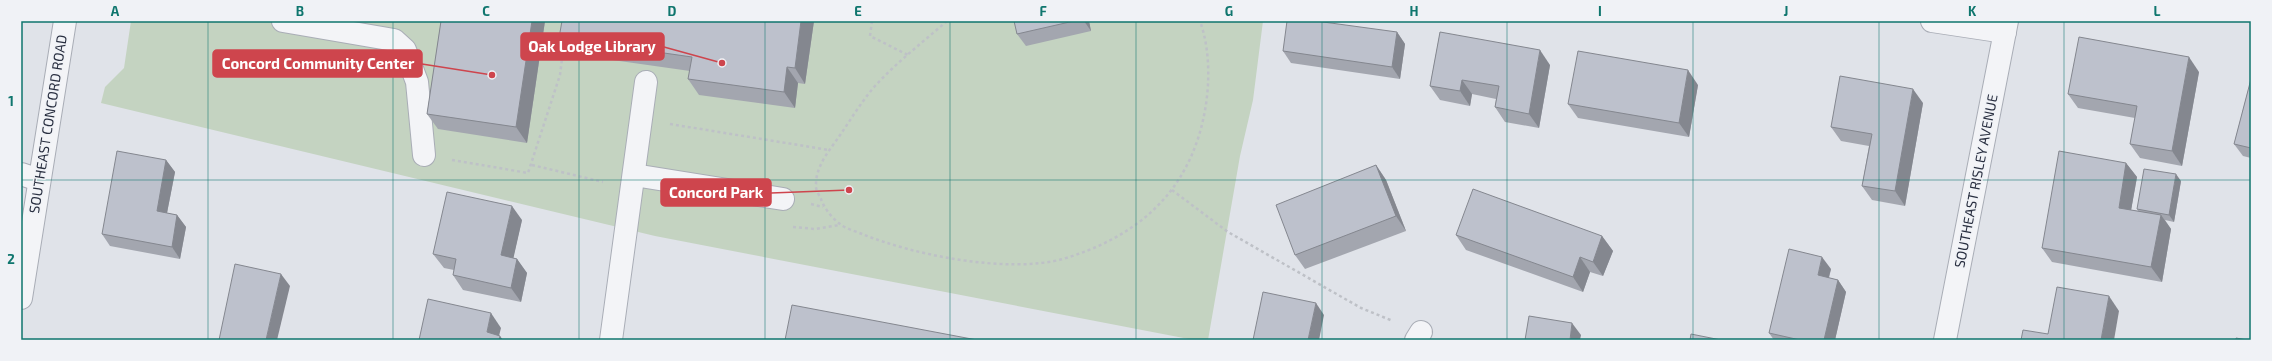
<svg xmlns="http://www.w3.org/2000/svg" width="2272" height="361" font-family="'Exo 2',sans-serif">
<rect width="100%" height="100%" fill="#e0e3e9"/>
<polygon fill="#c4d3c1" points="131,21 1263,21 1253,100 1240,156 1208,340 1194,340 655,236 101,103 105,87 124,68"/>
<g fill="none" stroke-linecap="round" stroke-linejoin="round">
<g stroke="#a9adb6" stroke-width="24">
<g id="minor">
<polyline points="283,21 394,40 405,50 417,82 424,155"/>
<polyline points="1932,21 2005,32"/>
<polyline points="21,174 39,180"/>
<polyline points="634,175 783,199"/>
<polyline points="21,298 65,21"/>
<polyline points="611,340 646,82"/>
<polyline points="1416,340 1421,332"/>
<polyline points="1945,340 2007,21"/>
</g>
</g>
<g stroke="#bec1c7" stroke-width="2.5" stroke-dasharray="3 3" stroke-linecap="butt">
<polyline points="872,21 870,36 908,55"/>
<path d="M947,21C923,42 897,62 875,86C861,102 850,121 838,138C828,152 816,167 816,184C815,189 819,195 821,199C824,208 832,218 840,224C846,229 855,231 862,234C914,255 1007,274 1063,259C1130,239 1180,201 1200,132C1210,97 1212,55 1200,21"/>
<polyline points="670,124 829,150"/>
<polyline points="452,160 528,173 560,75 564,43"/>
<polyline points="532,165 603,182"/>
<polyline points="1172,190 1228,232 1361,308 1393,321"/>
<polyline points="811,204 823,207"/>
<polyline points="793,227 815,229 840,225"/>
</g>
<use href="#minor" stroke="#f3f4f7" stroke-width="22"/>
</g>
<g fill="#a3a6af">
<polygon points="441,21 545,21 527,143 438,129 427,114"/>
<polygon points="814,21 805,84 798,83 795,108 699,95 688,79 690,71 570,54 559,38"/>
<polygon points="1014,21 1089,21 1091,31 1026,46 1017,34"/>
<polygon points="1397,32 1405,44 1400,79 1291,63 1283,51"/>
<polygon points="1440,32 1550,65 1539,128 1505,122 1495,107 1496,99 1472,94 1470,106 1440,100 1430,86"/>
<polygon points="2199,72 2182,166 2140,158 2130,144 2135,118 2078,108 2068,94"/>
<polygon points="2251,79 2251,158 2243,156 2234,144"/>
<polygon points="1698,85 1689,137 1578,118 1568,104"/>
<polygon points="1923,103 1905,206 1872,200 1862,186 1869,146 1841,141 1831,127"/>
<polygon points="166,160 175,172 167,213 177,215 186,227 180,259 110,246 102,234"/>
<polygon points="2126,163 2137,177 2131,210 2138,211 2137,209 2181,181 2174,222 2165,220 2171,229 2162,282 2052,262 2042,248"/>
<polygon points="1376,165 1386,180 1406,231 1305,269 1295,255"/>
<polygon points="522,220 513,258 517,259 527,273 521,302 463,290 453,275 454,270 444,268 433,254"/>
<polygon points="1456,235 1602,236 1613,251 1603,276 1590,272 1583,292 1466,250"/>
<polygon points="1831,269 1829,278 1838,280 1846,292 1835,340 1774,340 1769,333"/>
</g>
<g fill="#84878f">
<polygon points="532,21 545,21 527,143 516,127"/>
<polygon points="801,21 814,21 805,84 795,68"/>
<polygon points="1084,21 1089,21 1091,31"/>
<polygon points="1397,32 1405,44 1400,79 1392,67"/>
<polygon points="1540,50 1550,65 1539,128 1529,114"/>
<polygon points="2189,57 2199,72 2182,166 2172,151"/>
<polygon points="787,67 798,83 795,108 784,92"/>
<polygon points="1688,70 1698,85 1689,137 1679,123"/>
<polygon points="1462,80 1472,94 1470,106 1460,91"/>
<polygon points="1913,89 1923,103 1905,206 1895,191"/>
<polygon points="166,160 175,172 165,223 157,211"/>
<polygon points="2126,163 2137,177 2129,222 2119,208"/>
<polygon points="1376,165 1386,180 1406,231 1396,216"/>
<polygon points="2176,174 2181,181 2174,222 2169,215"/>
<polygon points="512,206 522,220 511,269 501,255"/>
<polygon points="177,215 186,227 180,259 172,247"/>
<polygon points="2161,215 2171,229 2162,282 2151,267"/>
<polygon points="1602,236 1613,251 1603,276 1593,262"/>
<polygon points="1580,257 1590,272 1583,292 1573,277"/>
<polygon points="1822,257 1831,269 1826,287 1818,275"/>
<polygon points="517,259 527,273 521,302 511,288"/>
<polygon points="281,274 290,286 277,340 266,340"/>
<polygon points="1838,280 1846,292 1835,340 1824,340"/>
<polygon points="2109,296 2119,311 2114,340 2101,340"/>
<polygon points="1316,303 1324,315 1319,340 1308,340"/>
<polygon points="491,313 501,328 498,340 487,332"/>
<polygon points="1572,323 1581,335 1580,340 1570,340"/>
<polygon points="500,336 503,340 499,340"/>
</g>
<g fill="#bdc1cc" stroke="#84878f">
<polygon points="441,21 532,21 516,127 427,114"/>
<polygon points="562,21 801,21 795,68 787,67 784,92 688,79 692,57 559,38"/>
<polygon points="1014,21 1074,21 1017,34"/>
<polygon points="1287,21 1316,21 1397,32 1392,67 1283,51"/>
<polygon points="1440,32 1540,50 1529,114 1495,107 1499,86 1462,80 1460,91 1430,86"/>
<polygon points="2079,37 2189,57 2172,151 2130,144 2137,106 2068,94"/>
<polygon points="1578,51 1688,70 1679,123 1568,104"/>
<polygon points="1840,76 1913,89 1895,191 1862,186 1872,134 1831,127"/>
<polygon points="2251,79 2251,148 2234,144"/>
<polygon points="117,151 166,160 157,211 177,215 172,247 102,234"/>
<polygon points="2059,151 2126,163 2119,208 2161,215 2151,267 2042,248"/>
<polygon points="1376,165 1396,216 1295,255 1276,205"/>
<polygon points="2144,169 2176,174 2169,215 2137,209"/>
<polygon points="1473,189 1602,236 1593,262 1580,257 1573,277 1456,235"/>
<polygon points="447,192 512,206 501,255 517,259 511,288 453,275 456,259 433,254"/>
<polygon points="1789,249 1822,257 1818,275 1838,280 1824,340 1800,340 1769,333"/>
<polygon points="235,264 281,274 266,340 219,340"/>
<polygon points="2057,287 2109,296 2101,340 2021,340 2023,330 2048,334"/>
<polygon points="1263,292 1316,303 1308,340 1253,340"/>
<polygon points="428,299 491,313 487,332 500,336 499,340 419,340"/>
<polygon points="792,305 977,340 785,340"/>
<polygon points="1529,316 1572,323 1570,340 1525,340"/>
<polygon points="1691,334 1721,340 1690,340"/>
<polygon points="2236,338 2247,340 2236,340"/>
</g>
<path fill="none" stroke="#0f766e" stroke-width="1" stroke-opacity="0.55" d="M208,21V340M393,21V340M579,21V340M765,21V340M950,21V340M1136,21V340M1322,21V340M1507,21V340M1693,21V340M1879,21V340M2064,21V340M21,180H2251"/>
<g text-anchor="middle" stroke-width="3" stroke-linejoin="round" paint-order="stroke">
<g font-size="14" fill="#292f40" stroke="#f0f2f6">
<text transform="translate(48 124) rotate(-81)" y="5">SOUTHEAST CONCORD ROAD</text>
<text transform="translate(1976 181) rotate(-79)" y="5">SOUTHEAST RISLEY AVENUE</text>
</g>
</g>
<path fill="none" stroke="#ce454d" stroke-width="1.5" d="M722 63L664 47M492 75L422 64M849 190L771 193"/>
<g fill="#ce454d" stroke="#f0f2f6" stroke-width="1.5">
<circle cx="722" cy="63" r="4"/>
<circle cx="492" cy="75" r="4"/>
<circle cx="849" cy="190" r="4"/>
</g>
<g fill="#ce454d" stroke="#ce454d" stroke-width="1.5">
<rect x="521" y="33" width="143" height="27" rx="4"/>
<rect x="213" y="50" width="209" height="27" rx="4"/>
<rect x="661" y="179" width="110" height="27" rx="4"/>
</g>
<g font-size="15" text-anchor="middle" font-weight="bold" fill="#fff">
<text x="592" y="52">Oak Lodge Library</text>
<text x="318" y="69">Concord Community Center</text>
<text x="716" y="198">Concord Park</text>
</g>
<rect width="2272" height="361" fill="none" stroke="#f0f2f6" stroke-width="44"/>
<rect x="22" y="22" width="2228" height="317" fill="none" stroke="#0f766e" stroke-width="1.5"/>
<g font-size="13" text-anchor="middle" font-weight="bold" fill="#0f766e">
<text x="115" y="16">A</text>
<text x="300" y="16">B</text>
<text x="486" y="16">C</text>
<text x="672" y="16">D</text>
<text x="858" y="16">E</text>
<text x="1043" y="16">F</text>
<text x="1229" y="16">G</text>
<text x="1414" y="16">H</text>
<text x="1600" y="16">I</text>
<text x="1786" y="16">J</text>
<text x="1972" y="16">K</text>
<text x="2157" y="16">L</text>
<text x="11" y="106">1</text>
<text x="11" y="264">2</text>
</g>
</svg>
